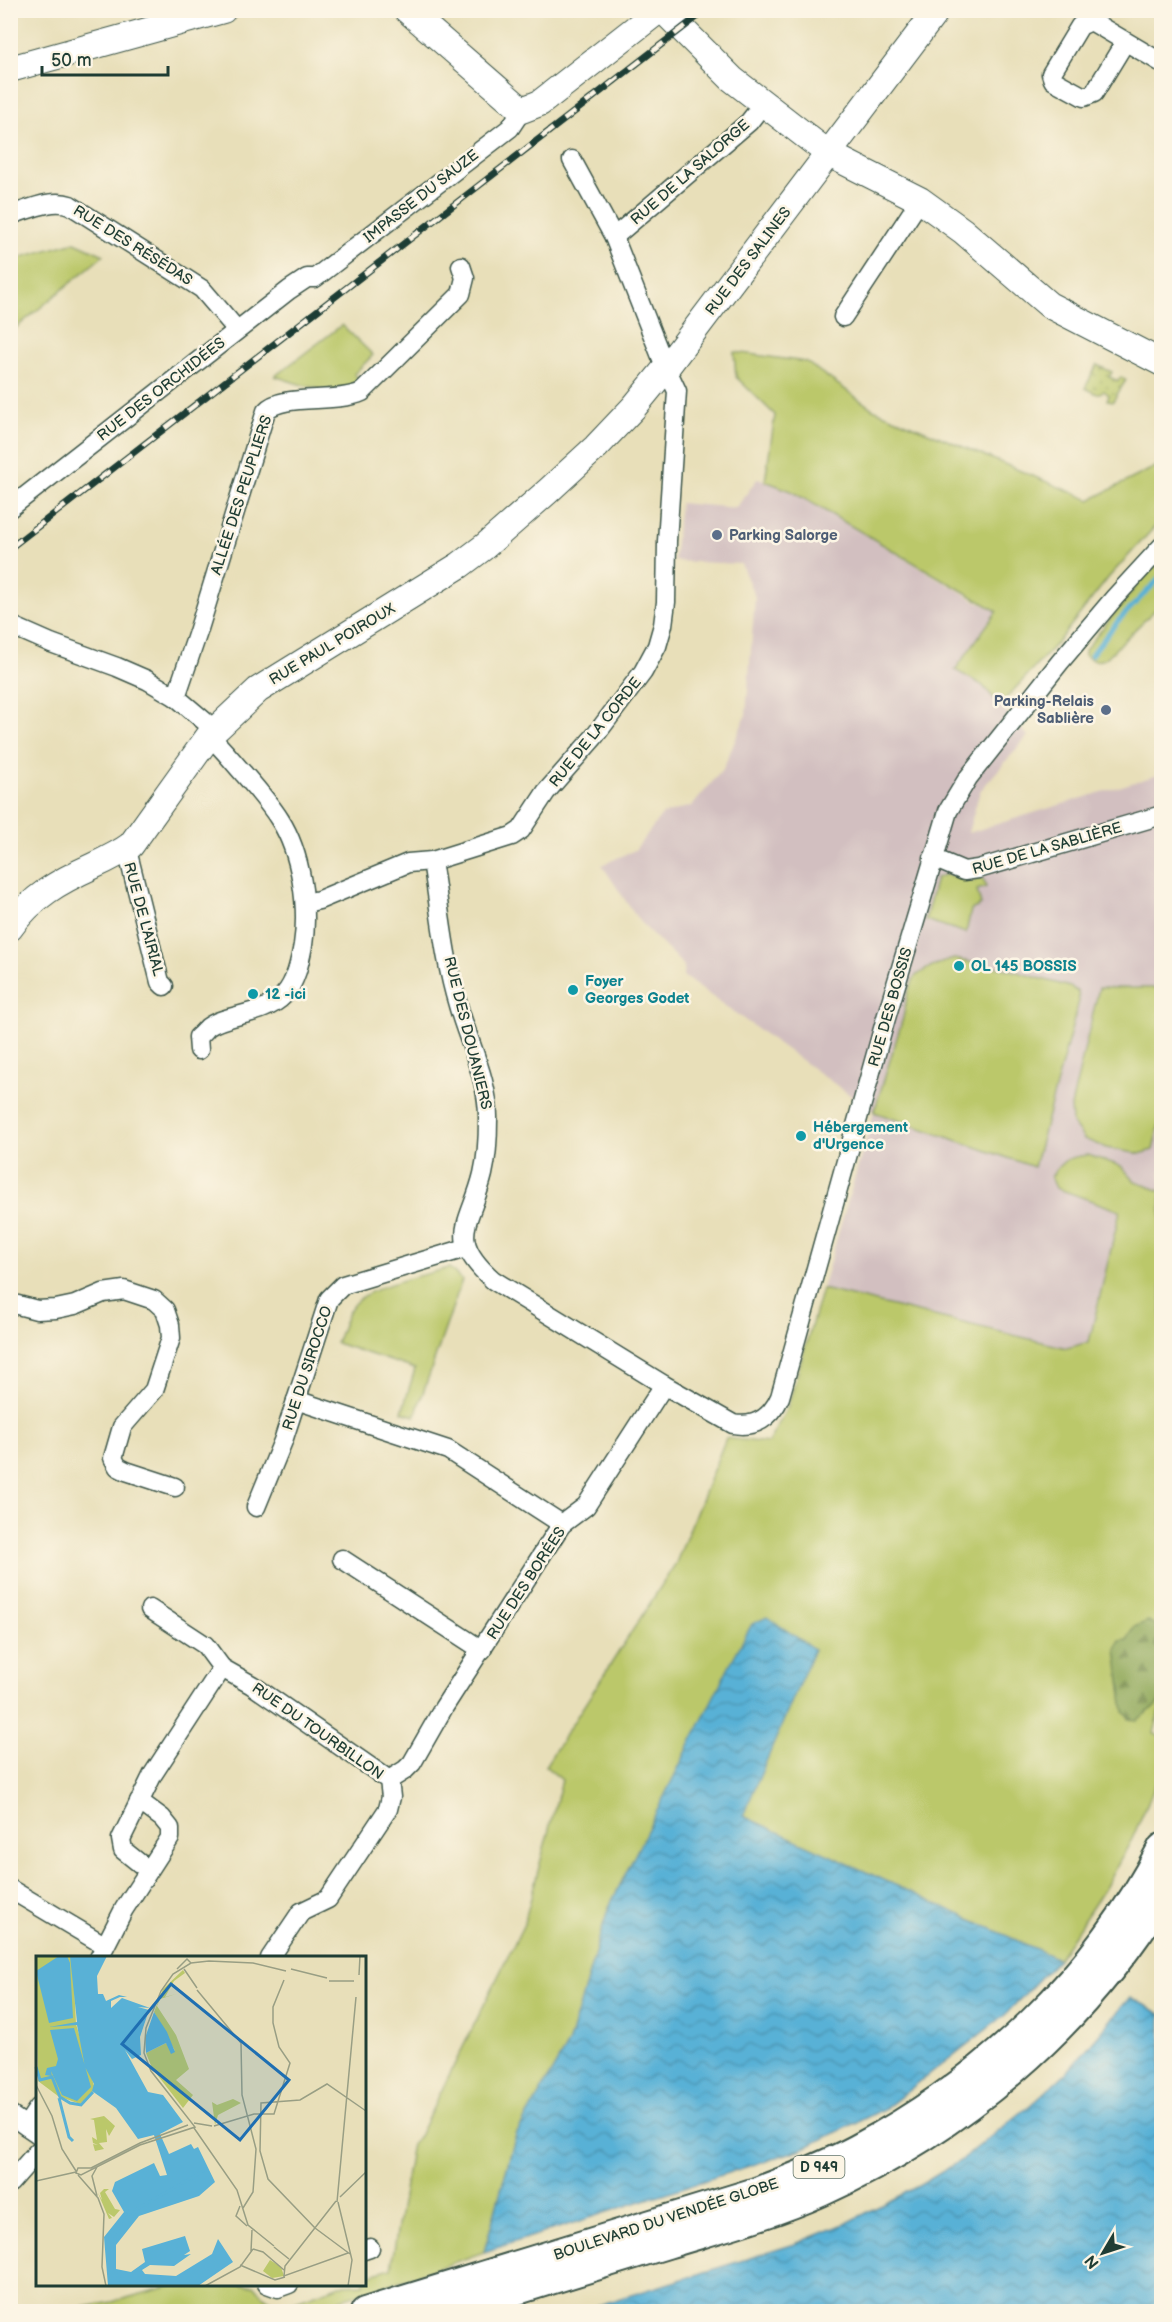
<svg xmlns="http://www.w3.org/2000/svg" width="1172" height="2322" font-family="'Balsamiq Sans',sans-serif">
<defs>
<pattern id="forest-firs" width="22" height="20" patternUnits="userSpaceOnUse" patternTransform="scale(1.5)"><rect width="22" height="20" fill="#94ac5e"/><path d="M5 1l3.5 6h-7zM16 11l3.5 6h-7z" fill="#788d4e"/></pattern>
<pattern id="garden-dots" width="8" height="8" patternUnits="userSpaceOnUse" patternTransform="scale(1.5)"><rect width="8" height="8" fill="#bbc86a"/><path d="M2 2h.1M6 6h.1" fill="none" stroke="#97a458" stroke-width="1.8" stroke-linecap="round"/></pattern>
<pattern id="water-waves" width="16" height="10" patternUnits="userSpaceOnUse" patternTransform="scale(1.5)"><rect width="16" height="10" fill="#59b1d6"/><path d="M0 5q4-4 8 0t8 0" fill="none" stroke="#4991ae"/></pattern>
</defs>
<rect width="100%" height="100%" fill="#fcf5e5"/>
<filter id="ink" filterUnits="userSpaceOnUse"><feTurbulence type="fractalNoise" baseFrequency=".0167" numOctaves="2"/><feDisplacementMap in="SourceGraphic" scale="12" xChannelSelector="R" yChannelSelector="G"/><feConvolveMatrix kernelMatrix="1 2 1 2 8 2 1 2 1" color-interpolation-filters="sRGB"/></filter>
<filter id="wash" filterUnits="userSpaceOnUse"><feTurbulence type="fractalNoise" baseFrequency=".008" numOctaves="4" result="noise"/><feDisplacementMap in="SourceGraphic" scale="24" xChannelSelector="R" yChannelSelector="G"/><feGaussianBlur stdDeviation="1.35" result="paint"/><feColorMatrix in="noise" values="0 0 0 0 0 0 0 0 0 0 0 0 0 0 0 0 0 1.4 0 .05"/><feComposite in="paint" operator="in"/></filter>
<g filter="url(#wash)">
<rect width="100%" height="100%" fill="#e8dfb9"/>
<polygon fill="#d2bfc0" points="758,478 791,491 979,603 997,611 955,670 982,685 1028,736 980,791 968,833 1161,774 1161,1225 1120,1211 1090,1342 1067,1348 822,1289 874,1112 683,976 684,966 639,921 602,865 635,850 662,815 693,805 723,769 746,715 755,597 741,564 674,561 680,503 736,508"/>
<g fill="#bbc86a" stroke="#6d824f" stroke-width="1.5">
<polygon points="75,242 104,255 11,332 11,260"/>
<path d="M342,325L373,355L354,374L362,383C339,400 299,384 275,376Z"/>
<polygon points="734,352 806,362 873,409 1090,500 1161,464 1161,520 1109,577 1057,643 1000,705 982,685 955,670 997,611 791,491 765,481 775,415 736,377"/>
<path d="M1161,560V604L1105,659C1097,662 1092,661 1085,655V650L1135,588Z"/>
<polygon points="946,874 972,881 980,877 984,880 986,887 977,890 981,905 971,910 966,933 925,920 936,878"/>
<polygon points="954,959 1007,969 1070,987 1078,992 1079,1001 1034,1167 874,1112 903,1018 908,992 915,976 932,966"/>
<polygon points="1099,988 1161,988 1162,1113 1153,1150 1140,1154 1106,1148 1084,1139 1072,1123 1071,1106"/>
<path d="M1088,1155L1121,1166L1136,1182L1161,1191L1162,1703L1154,1733L1161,1738V1772L1132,1839L1105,1888L1058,1959L742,1816L814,1649L752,1624L608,1909L569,2042L516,2135L484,2252L404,2280L302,2311L60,2312L112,2302L178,2284L254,2285L264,2296L280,2307L340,2285L364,2284L365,2276L391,2268L412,2143L419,2136L524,1924L562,1780L545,1766L676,1563L726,1438L768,1443L788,1406L822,1289L1067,1348L1089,1342L1120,1211L1056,1188L1051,1177C1062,1160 1067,1157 1088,1155Z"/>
<path d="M449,1268L462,1280L415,1416L402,1412L415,1369L336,1343C341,1332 344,1318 351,1308C364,1286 425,1275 449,1268Z"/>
</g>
<path fill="url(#forest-firs)" stroke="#5a7449" stroke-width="1.5" d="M1148,1621L1155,1625L1160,1634L1155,1644L1158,1649H1161C1162,1662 1165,1697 1157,1705C1151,1711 1144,1713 1138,1720L1129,1719L1124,1712L1116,1649L1120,1641L1127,1640L1134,1627Z"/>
<polygon fill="url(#garden-dots)" stroke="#6d824f" stroke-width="1.5" points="1097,365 1112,372 1109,377 1118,381 1121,377 1126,380 1113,401 1107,400 1109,395 1104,391 1097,394 1085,388"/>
<g fill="url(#water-waves)" stroke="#3c7785" stroke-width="1.5">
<polygon points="767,1617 814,1649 743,1816 1058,1959 1005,2015 886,2108 802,2149 484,2252 516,2135 569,2042 608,1909 729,1666 752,1624"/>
<polygon points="1130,1997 1161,2014 1161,2311 580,2311 795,2244 847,2223 920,2185 960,2161 1037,2100 1069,2070"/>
</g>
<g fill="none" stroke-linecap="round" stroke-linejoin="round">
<polyline stroke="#59b1d6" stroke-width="5" points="1091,655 1118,621 1162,576"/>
</g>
</g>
<g filter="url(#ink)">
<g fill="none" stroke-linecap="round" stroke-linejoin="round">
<g stroke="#3d5548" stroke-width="21">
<g id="street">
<polyline points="1125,42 1094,93 1084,97 1053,80 1051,74 1080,26 1091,21 1162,63"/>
<path d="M10,215C28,210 52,198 70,205L202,289L237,330"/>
<polyline points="614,237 749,122 763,104"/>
<polyline points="843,317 920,200"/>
<polyline points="10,508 289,290 307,278 315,278 510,128 522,110"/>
<polyline points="10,625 51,643 117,667 147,680 176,697 215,730"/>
<path d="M176,697L198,632L266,411C281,393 336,404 362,392L461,294L465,278L461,266"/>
<polyline points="125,850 129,858 160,982 164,986"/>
<polyline points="933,858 964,871 978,869 1162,815"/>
<path d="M432,861C440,909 444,959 458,1005C468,1042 489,1080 488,1120C488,1138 487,1157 483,1174C471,1224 445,1237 493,1280L664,1385L733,1424C755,1428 771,1418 780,1397L886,1018L948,811L968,778L1060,662L1115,597L1162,546"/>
<polyline points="305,903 319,900 408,863 432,861 512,836 521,830 546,792 594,737 643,672 657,646 663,625 666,602 667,541 677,391 662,359 614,237 572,160"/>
<path d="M199,1050L198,1037C202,1034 205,1030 208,1027C228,1013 264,1016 284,995C296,982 300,961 303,945C309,907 301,853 280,820C270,804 256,788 243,773C232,761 222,747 209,736"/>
<polyline points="10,1303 37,1310 56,1309 75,1305 103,1293 124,1290 154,1300 165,1310 170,1325 171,1338 154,1390 122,1427 113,1458 118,1467 126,1471 175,1487"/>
<polyline points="296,1400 448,1450 562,1524"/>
<polyline points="256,1507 283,1441 329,1299 343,1285 466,1248"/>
<polyline points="342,1559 482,1650"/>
<polyline points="150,1609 205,1645 222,1668"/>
<polyline points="389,1780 405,1770 412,1763 444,1707 554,1536 562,1524 586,1506 664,1385"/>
<polyline points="148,1870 123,1850 121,1839 153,1774 222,1668 252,1685 389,1780 391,1797 388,1809 328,1899 301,1912 270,1958"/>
<polyline points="10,1889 104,1945"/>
<polyline points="99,1958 124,1909 170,1838 170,1828 162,1818 139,1801"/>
<polyline points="10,2115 38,2134"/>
<polyline points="26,2126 38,2108"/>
<polyline points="10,2183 38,2151"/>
<polyline points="364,2250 370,2248"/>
<polyline points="267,2284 278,2288 289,2284"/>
</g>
</g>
<g stroke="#3d5548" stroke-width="28">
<g id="secondary">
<polyline points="407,10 522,110 540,103 659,10"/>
<polyline points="663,10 732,79 829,154 920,200 963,231 1049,305 1162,363"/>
<polyline points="10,69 223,10"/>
<path d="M10,928C31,897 60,881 93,866C106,860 119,854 131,845L209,736L258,690L460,565L484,547L547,492L596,447L634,407L666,368L937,10"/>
</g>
</g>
<g stroke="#3d5548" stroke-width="32">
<g id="primary">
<path d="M365,2312L756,2192C791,2179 825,2166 857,2149C984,2082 1097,1976 1162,1848"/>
<path d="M446,2312C519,2289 593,2267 667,2244C719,2228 772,2214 821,2192C961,2129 1081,2027 1162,1896"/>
</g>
</g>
<use href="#street" stroke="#fff" stroke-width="18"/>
<use href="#secondary" stroke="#fff" stroke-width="26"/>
<use href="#primary" stroke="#fff" stroke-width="28"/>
<g stroke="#1f3d34" stroke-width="7">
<polyline id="rail" points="10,548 706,10"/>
</g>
<use href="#rail" stroke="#fcf5e5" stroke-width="4.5" stroke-dasharray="14" stroke-linecap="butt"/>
</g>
</g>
<g fill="#5c6f8a" stroke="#fcf5e5" stroke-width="2">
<circle cx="717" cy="535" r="6"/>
<circle cx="1106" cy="710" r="6"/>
</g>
<g fill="#0f9aa8" stroke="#fcf5e5" stroke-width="2">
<circle cx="959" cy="966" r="6"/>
<circle cx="573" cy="990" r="6"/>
<circle cx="253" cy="994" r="6"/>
<circle cx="801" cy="1136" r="6"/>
</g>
<g text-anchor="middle" stroke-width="5" stroke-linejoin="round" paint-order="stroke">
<rect fill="#fcf5e5" stroke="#617469" stroke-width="1.5" x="793.5" y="2156" width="51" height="22" rx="4.5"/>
<g font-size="14" font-weight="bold" fill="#1f3d34">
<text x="819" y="2172">D 949</text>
</g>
<g font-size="15" fill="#1f3d34" stroke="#fcf5e5">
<text transform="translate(690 172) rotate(-41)" y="5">RUE DE LA SALORGE</text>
<text transform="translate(421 196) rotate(-38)" y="5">IMPASSE DU SAUZE</text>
<text transform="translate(133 245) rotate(32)" y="5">RUE DES RÉSÉDAS</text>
<text transform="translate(748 261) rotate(-53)" y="5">RUE DES SALINES</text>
<text transform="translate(161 389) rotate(-38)" y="5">RUE DES ORCHIDÉES</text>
<text transform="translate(241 495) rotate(-72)" y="5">ALLÉE DES PEUPLIERS</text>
<text transform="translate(332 644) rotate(-31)" y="5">RUE PAUL POIROUX</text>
<text transform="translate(595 732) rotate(-51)" y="5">RUE DE LA CORDE</text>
<text transform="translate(1047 848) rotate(-16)" y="5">RUE DE LA SABLIÈRE</text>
<text transform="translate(144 919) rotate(75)" y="5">RUE DE L'AIRIAL</text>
<text transform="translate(890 1007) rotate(-74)" y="5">RUE DES BOSSIS</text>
<text transform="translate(468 1033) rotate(76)" y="5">RUE DES DOUANIERS</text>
<text transform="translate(307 1368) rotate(-72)" y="5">RUE DU SIROCCO</text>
<text transform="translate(526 1583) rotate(-57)" y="5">RUE DES BORÉES</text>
<text transform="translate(318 1731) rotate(35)" y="5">RUE DU TOURBILLON</text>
<text transform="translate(666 2219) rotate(-18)" y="5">BOULEVARD DU VENDÉE GLOBE</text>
</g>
<g font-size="15" font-weight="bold" fill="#4e5e75" stroke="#fcf5e5" text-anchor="start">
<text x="729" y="540">Parking Salorge</text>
<text x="1094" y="706" text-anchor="end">Parking-Relais<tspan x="1094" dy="17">Sablière</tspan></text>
</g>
<g font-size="15" font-weight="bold" fill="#0d838f" stroke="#fcf5e5" text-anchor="start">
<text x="971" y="971">OL 145 BOSSIS</text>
<text x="585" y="986">Foyer<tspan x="585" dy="17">Georges Godet</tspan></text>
<text x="265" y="999">12 -ici</text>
<text x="813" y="1132">Hébergement<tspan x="813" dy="17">d'Urgence</tspan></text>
</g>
</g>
<g transform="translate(36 1956)">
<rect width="330" height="330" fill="#e8dfb9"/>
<path d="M147,14L149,17L138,25L129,41L140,38V32V38L124,43L121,50L140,79L153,113L140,124L157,139L147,152L116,112L110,97L130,87L139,95L118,56L127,33ZM197,143L205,147L182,159L179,169L176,146L181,149ZM68,160L79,170L73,180L70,173L71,186L63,187L68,193L59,195L57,188L62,189L57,187L56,181L61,184L58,164L54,163Z" fill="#bbc86a"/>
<path d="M0,0H34L37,7L40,68L59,133L44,148L22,140L2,125Z" fill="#bbc86a"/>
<path d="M68,233H73L69,236L79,253L84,254L78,261L72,257L76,262L73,263L62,237L66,244L64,237ZM234,304L245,311L248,320L236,322L227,315Z" fill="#bbc86a"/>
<path d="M23,0H31L34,7L37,62L13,67L0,15ZM34,0H71L61,20L62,38H67L70,45L83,39L91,41H84L75,45V52L86,42L114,52L102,51L113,54L104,81L105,99L96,103L89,94L112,136L127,139L147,166L124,178L133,198L155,188L158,193L162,191L179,226L163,240L103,260L80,289V313L95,316L109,306L106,293L149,280L154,295L148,299L155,298L138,310L114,309L106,314L109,318L140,320L176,298L182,283L197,306L162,330H72L68,281L88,256L76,235L79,226L118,207L124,220L131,219L118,179L102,183L80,152L56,135L58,128L49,111L41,69L13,71L41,66ZM118,56L131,76L139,96L135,98L130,87L110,97L109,82ZM38,72L55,131L41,145L26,139L15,115L16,120L9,119L11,112L20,110L22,103L14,74Z" fill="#59b1d6"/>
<path fill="none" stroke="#59b1d6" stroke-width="3" d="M0,111L4,124L16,121L24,141L34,147L45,149L57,136M23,142L33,181L37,185M80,237L93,258L87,269M89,330L76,313V286L101,253L169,214"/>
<path fill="none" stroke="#989e84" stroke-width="1.5" d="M141,13L151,3L155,7M148,13L161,32M255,13L291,22M323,19L324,0M293,25H318M161,34L205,87L206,139L220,193L217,236L207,252M0,129L16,160L26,193L40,215M158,167L176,170M152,169L104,187L55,212H42L40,217L45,219L104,189L159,171L115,115L108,97L110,72L125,35L137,18L155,7L173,5L217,7L250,15M178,170L218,158H238L254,107L243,91L237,67V51L248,24M158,172L201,234L212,269L238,290M61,211L56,220L61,240M42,219L62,242L68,258L66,311L70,330M0,225L40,216M304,241L330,216M300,245L249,310L248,320L312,297M301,246L320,41M302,246L316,304L312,330M204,250L200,260L211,270M279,272L232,223L224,195L225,147L264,144L291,128L330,155M279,272L314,298M238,291L253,303M217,293L227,296L248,314M215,295L216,274M204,309L239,324L249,321M169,330L204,311L217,293"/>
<path fill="#1f6fb2" fill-opacity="0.15" stroke="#1f6fb2" stroke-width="3" d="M135,28L253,124L204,184L86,88Z"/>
<rect width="330" height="330" fill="none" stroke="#1f3d34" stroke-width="3"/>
</g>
<rect width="1172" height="2322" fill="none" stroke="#fcf5e5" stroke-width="36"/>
<g transform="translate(1103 2253) rotate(231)" stroke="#fcf5e5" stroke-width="4.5" paint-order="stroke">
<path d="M0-4.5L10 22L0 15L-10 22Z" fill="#1f3d34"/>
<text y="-9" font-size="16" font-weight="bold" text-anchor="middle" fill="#1f3d34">N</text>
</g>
<path d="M42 66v9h126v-9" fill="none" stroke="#1f3d34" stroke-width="3"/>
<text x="51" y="66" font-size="18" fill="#1f3d34" stroke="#fcf5e5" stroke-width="4.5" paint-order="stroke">50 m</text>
</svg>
